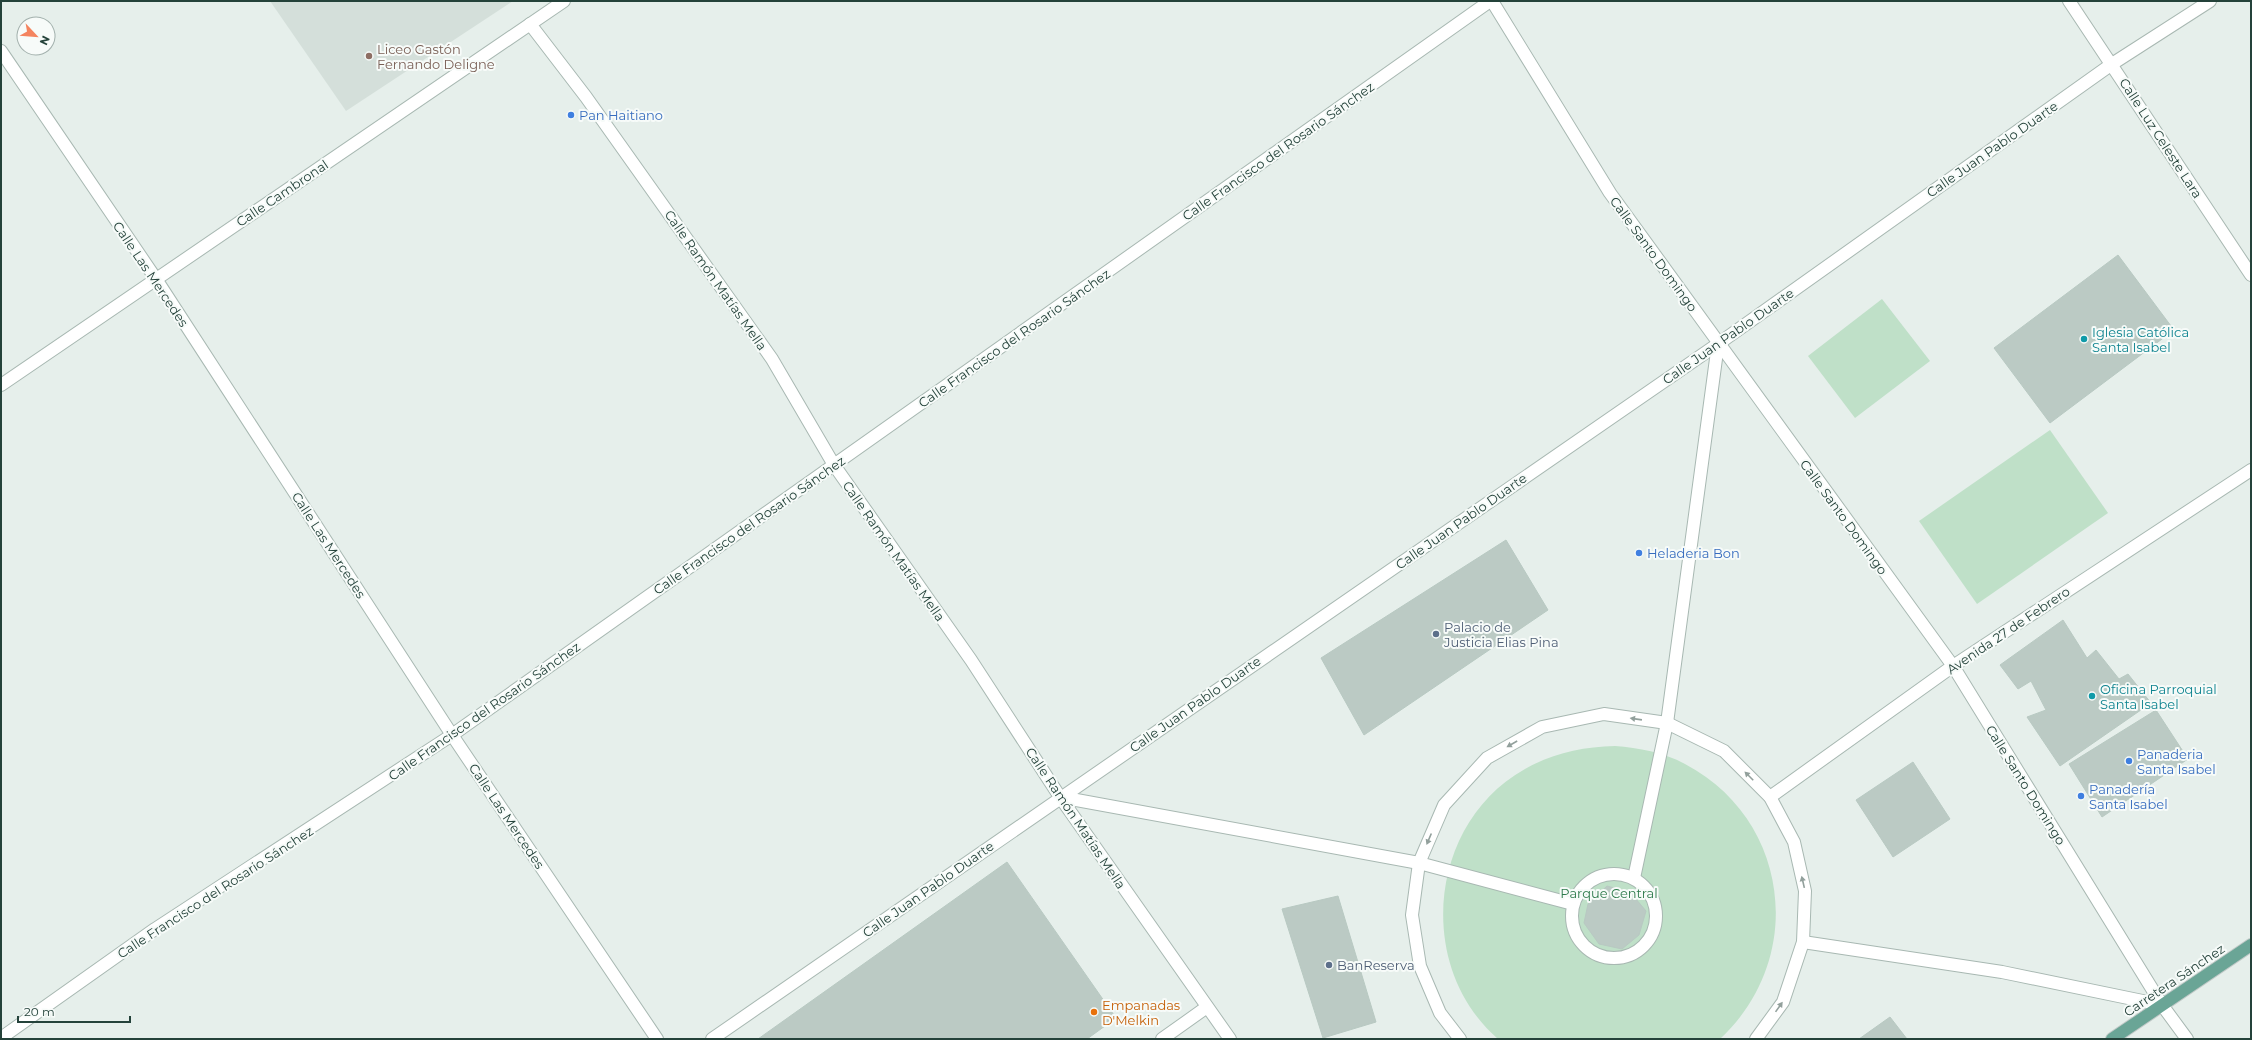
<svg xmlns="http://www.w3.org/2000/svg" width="2252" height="1040" font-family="Montserrat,sans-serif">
<rect width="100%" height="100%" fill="#e6efeb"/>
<polygon fill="#d4dfda" points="270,1 513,1 346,111"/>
<g fill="#bfe0c8">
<polygon points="1882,299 1930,361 1855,418 1808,356"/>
<polygon points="2050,430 2108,513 1977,604 1919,521"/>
<path d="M1615,746C1639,748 1663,752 1685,764C1790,819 1807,958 1720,1039H1498C1415,967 1428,823 1525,769C1553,753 1582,747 1615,746Z"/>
</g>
<g fill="#bbcac4" stroke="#b8c9c2">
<polygon points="2118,255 2174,330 2050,423 1994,348"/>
<polygon points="1506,540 1548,610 1364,735 1321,658"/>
<polygon points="2063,620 2087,658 2096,650 2119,679 2128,674 2151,703 2060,766 2027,717 2046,710 2031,681 2018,689 2000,665"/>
<polygon points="2156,710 2188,759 2102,817 2069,764"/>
<polygon points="1913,762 1950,819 1893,857 1856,800"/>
<polygon points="1007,862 1116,1018 1087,1039 758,1039"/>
<polygon points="1607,886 1630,892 1646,911 1639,935 1622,949 1599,944 1584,923 1588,904"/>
<polygon points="1338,896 1376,1022 1323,1038 1282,909"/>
<polygon points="1890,1017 1907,1039 1859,1039"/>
</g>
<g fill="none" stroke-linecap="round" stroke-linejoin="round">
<g stroke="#a8b8b2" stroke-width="14">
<g id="pedestrian">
<polyline points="1419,863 1573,904"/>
<circle cx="1614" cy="916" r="42"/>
<polyline points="1634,878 1667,723"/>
</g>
</g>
<g stroke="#a8b8b2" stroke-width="14">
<g id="minor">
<polyline points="1492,1 1610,193 1953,666 2162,1005 2187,1039"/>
<polyline points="2069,1 2251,275"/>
<polyline points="530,24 586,97 772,359 834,465 971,660 1060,797 1230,1039"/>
<polyline points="1,51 156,279 452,735 657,1039"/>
<polyline points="1,385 564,1"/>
<polyline points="1667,723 1718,344"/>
<polyline points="1060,797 1419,863"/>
<polyline points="1803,942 2002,972 2162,1005"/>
<polyline points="1,1038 155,929 452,735 1490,1"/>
<polyline points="712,1039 1718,344 2112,64 2210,1"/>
<polyline points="1162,1039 1207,1007"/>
</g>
</g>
<g stroke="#a8b8b2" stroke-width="14">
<g id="tertiary">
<polyline points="1770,797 1953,666 2251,470"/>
<polyline points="1460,1039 1440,1013 1420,966 1412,915 1419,863 1444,805 1487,758 1542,727 1604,714 1667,723 1724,751 1770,797 1794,842 1805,891 1803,942 1783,1002 1756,1039"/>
</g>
</g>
<g stroke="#c2cac8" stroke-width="14">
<polyline id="primary" points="2112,1039 2251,945"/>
</g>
<use href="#pedestrian" stroke="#fff" stroke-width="12"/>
<use href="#minor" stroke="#fff" stroke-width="12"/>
<use href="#tertiary" stroke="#fff" stroke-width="12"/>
<use href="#primary" stroke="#6aa596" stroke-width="12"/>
</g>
<defs><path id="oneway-solid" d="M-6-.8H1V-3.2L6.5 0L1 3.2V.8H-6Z"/></defs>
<g fill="#92a09c">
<use href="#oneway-solid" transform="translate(1636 719) rotate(-172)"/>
<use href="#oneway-solid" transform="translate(1512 744) rotate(150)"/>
<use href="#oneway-solid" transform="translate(1749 776) rotate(-135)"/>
<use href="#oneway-solid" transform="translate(1429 839) rotate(113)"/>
<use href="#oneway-solid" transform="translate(1803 882) rotate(-103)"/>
<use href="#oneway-solid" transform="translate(1779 1007) rotate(-55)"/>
</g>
<circle fill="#8d6e63" stroke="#f7fbf9" stroke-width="1.5" cx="369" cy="56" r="4"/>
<g fill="#3f7fe0" stroke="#f7fbf9" stroke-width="1.5">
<circle cx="571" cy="115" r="4"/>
<circle cx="1639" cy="553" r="4"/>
<circle cx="2129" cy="761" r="4"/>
<circle cx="2081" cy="796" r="4"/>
</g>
<g fill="#0f9aa8" stroke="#f7fbf9" stroke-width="1.5">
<circle cx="2084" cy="339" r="4"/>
<circle cx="2092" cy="696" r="4"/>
</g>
<g fill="#5c6f8a" stroke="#f7fbf9" stroke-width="1.5">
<circle cx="1436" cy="634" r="4"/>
<circle cx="1329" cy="965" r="4"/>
</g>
<circle fill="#e8710a" stroke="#f7fbf9" stroke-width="1.5" cx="1094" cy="1012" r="4"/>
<g text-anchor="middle" stroke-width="4" stroke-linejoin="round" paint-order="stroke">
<g font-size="13" fill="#785e54" stroke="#f7fbf9" text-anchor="start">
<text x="377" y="54">Liceo Gastón<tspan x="377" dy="15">Fernando Deligne</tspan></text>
</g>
<g font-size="13" fill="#366cbe" stroke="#f7fbf9" text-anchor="start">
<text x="579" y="120">Pan Haitiano</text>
<text x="1647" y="558">Heladeria Bon</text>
<text x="2137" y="759">Panaderia<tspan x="2137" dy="15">Santa Isabel</tspan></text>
<text x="2089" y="794">Panadería<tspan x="2089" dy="15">Santa Isabel</tspan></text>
</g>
<g font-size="13" fill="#24423a" stroke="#f7fbf9">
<text transform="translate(2161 138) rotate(57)" y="5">Calle Luz Celeste Lara</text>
<text transform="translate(1992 149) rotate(-35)" y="5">Calle Juan Pablo Duarte</text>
<text transform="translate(1278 151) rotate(-35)" y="5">Calle Francisco del Rosario Sánchez</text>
<text transform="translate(282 193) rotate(-34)" y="5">Calle Cambronal</text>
<text transform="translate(1654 254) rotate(54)" y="5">Calle Santo Domingo</text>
<text transform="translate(151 274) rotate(56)" y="5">Calle Las Mercedes</text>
<text transform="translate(716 280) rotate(55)" y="5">Calle Ramón Matías Mella</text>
<text transform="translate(1728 336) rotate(-35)" y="5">Calle Juan Pablo Duarte</text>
<text transform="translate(1014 338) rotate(-35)" y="5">Calle Francisco del Rosario Sánchez</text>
<text transform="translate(1844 517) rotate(54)" y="5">Calle Santo Domingo</text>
<text transform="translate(1461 521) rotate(-35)" y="5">Calle Juan Pablo Duarte</text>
<text transform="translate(749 525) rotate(-35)" y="5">Calle Francisco del Rosario Sánchez</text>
<text transform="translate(329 545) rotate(57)" y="5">Calle Las Mercedes</text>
<text transform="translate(894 551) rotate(55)" y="5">Calle Ramón Matías Mella</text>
<text transform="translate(2008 630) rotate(-34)" y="5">Avenida 27 de Febrero</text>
<text transform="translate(1195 704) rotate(-35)" y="5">Calle Juan Pablo Duarte</text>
<text transform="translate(484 711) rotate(-35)" y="5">Calle Francisco del Rosario Sánchez</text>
<text transform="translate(2026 785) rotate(58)" y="5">Calle Santo Domingo</text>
<text transform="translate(507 816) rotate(56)" y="5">Calle Las Mercedes</text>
<text transform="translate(1076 818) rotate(56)" y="5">Calle Ramón Matías Mella</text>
<text transform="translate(928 889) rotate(-35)" y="5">Calle Juan Pablo Duarte</text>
<text transform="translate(215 892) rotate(-33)" y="5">Calle Francisco del Rosario Sánchez</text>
<text transform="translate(2174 980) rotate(-34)" y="5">Carretera Sánchez</text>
</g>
<g font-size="13" fill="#0d838f" stroke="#f7fbf9" text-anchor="start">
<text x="2092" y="337">Iglesia Católica<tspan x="2092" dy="15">Santa Isabel</tspan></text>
<text x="2100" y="694">Oficina Parroquial<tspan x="2100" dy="15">Santa Isabel</tspan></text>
</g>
<g font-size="13" fill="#4e5e75" stroke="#f7fbf9" text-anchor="start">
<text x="1444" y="632">Palacio de<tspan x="1444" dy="15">Justicia Elias Pina</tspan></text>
<text x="1337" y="970">BanReserva</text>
</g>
<g font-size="13" fill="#2d7a4b" stroke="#f7fbf9">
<text x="1609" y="898">Parque Central</text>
</g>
<g font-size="13" fill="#c56008" stroke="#f7fbf9" text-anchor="start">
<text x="1102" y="1010">Empanadas<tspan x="1102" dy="15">D'Melkin</tspan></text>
</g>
</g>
<rect width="2252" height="1040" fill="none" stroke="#24423a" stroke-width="4"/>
<g transform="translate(36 36) rotate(116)"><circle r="19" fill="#f7fbf9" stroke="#a3b1ad"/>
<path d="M0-3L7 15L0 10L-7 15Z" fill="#f4845f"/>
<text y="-6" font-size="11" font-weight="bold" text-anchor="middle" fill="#24423a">N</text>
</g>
<path d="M18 1016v6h112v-6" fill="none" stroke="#24423a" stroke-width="2"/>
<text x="24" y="1016" font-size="12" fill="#24423a" stroke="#f7fbf9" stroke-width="3" paint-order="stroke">20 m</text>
</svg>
